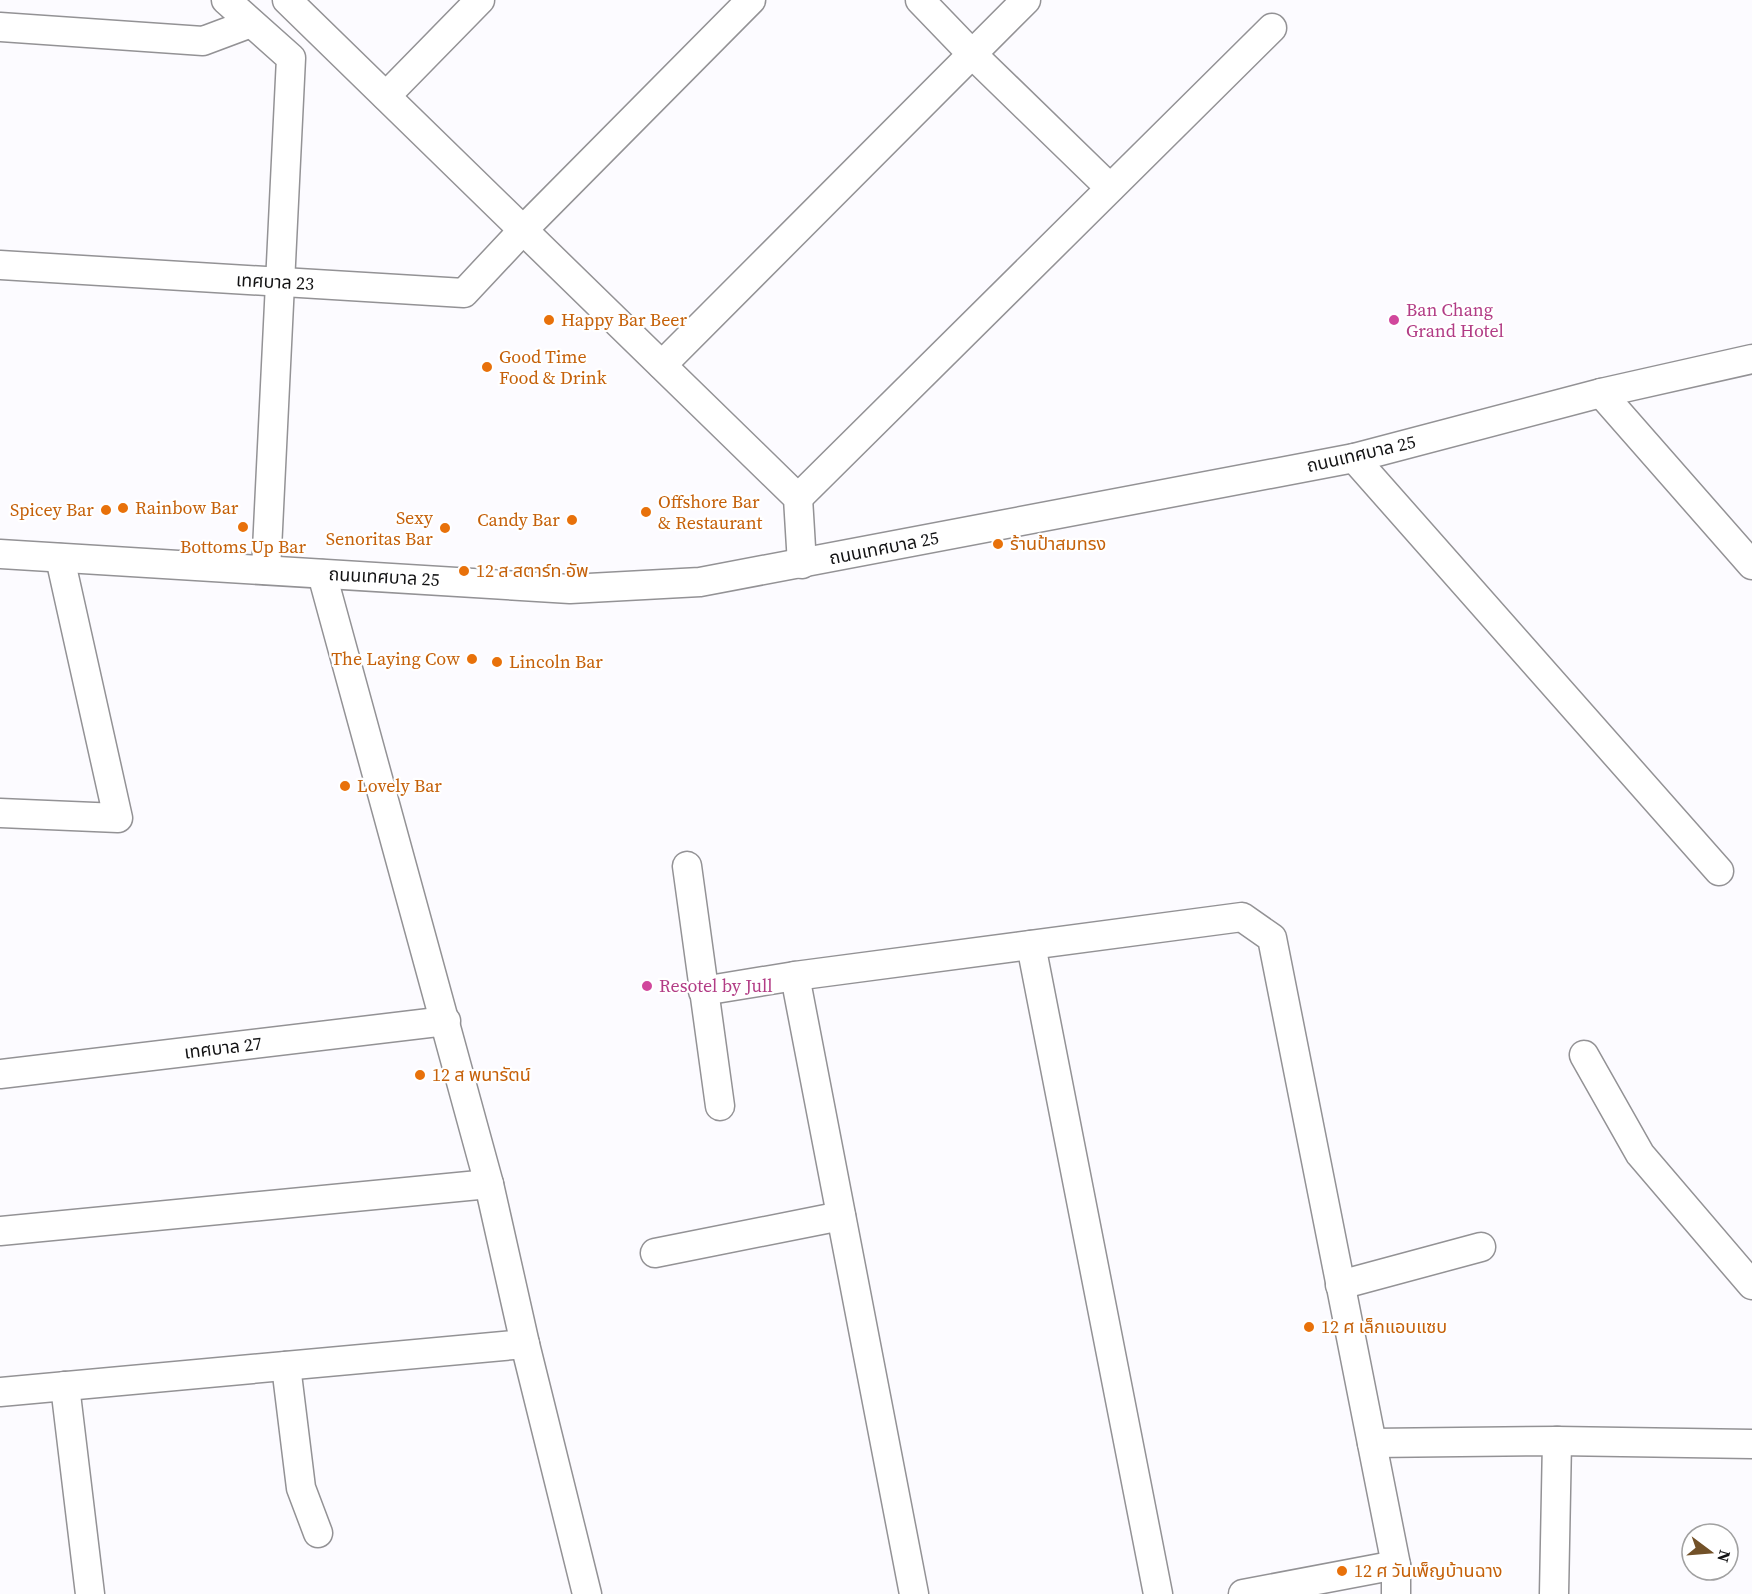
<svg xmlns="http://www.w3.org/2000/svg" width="1752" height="1594" font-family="'Source Serif 4','Noto Sans Thai',serif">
<rect width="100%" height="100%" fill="#fcfbff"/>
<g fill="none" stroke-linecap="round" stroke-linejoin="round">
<g stroke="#939295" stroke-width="31">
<g id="street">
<polyline points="226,0 291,58 266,570"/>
<polyline points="287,0 798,498 802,564"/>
<polyline points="920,0 972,54 1110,188"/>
<polyline points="0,27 203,41 251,23"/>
<polyline points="386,96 480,0"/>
<polyline points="0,265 464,293 523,230 751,0"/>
<polyline points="662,365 1026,0"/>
<polyline points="1601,393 1752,565"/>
<polyline points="1354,458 1719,871"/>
<polyline points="798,498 1272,28"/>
<polyline points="0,554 570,589 700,582 1354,458 1601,393 1752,359"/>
<polyline points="322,574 489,1184 525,1344 587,1594"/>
<polyline points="0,813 118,818 60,558"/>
<polyline points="687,866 720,1106"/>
<polyline points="1031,945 1158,1594"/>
<polyline points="795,976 914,1594"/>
<polyline points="703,991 795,976 1242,917 1272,938 1396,1565 1396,1594"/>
<polyline points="1584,1055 1640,1154 1752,1285"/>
<polyline points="0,1074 446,1021"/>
<polyline points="0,1231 489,1184"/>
<polyline points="655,1253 841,1216"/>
<polyline points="1340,1285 1481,1247"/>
<polyline points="286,1366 301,1488 318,1533"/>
<polyline points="65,1386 90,1594"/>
<polyline points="0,1392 525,1344"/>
<polyline points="1372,1443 1557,1441 1752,1444"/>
<polyline points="1243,1594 1396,1565"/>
<polyline points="1554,1594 1557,1441"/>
</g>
</g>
<use href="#street" stroke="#fff" stroke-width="28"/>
</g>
<g fill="#e8710a" stroke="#fff" stroke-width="2">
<circle cx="549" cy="320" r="6"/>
<circle cx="487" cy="367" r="6"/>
<circle cx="123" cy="508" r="6"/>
<circle cx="106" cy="510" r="6"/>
<circle cx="646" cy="512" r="6"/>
<circle cx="572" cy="520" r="6"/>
<circle cx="243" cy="527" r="6"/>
<circle cx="445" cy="528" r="6"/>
<circle cx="998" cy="544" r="6"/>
<circle cx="464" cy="571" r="6"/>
<circle cx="472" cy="659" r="6"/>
<circle cx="497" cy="662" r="6"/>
<circle cx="345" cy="786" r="6"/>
<circle cx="420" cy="1075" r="6"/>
<circle cx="1309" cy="1327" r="6"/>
<circle cx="1342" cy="1571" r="6"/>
</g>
<g fill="#d1479c" stroke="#fff" stroke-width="2">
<circle cx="1394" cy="320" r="6"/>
<circle cx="647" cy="986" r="6"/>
</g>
<g text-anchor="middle" stroke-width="4.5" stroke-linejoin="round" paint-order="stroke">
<g font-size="18" fill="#131314" stroke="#fff">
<text transform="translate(275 282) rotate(3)" y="6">เทศบาล 23</text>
<text transform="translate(1361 454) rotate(-13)" y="6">ถนนเทศบาล 25</text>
<text transform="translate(884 548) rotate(-11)" y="6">ถนนเทศบาล 25</text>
<text transform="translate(384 577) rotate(3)" y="6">ถนนเทศบาล 25</text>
<text transform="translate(223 1048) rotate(-7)" y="6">เทศบาล 27</text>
</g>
<g font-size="18" fill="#b23c85" stroke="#fff" text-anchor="start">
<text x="1406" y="316">Ban Chang<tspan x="1406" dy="21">Grand Hotel</tspan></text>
<text x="659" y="992">Resotel by Jull</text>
</g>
<g font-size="18" fill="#c56008" stroke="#fff" text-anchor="start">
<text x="561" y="326">Happy Bar Beer</text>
<text x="499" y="363">Good Time<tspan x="499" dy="21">Food &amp; Drink</tspan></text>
<text x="658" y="508">Offshore Bar<tspan x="658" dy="21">&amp; Restaurant</tspan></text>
<text x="135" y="514">Rainbow Bar</text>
<text x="94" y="516" text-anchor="end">Spicey Bar</text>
<text x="433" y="524" text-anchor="end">Sexy<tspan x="433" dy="21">Senoritas Bar</tspan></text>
<text x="560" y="526" text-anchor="end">Candy Bar</text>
<text x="1010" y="550">ร้านป้าสมทรง</text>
<text x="243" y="553" text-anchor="middle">Bottoms Up Bar</text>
<text x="476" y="577">12 ส สตาร์ท อัพ</text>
<text x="460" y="665" text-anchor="end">The Laying Cow</text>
<text x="509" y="668">Lincoln Bar</text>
<text x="357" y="792">Lovely Bar</text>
<text x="432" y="1081">12 ส พนารัตน์</text>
<text x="1321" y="1333">12 ศ เล็กแอบแซบ</text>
<text x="1354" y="1577">12 ศ วันเพ็ญบ้านฉาง</text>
</g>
</g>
<g transform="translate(1710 1552) rotate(106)"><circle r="28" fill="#ffffff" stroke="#a1a1a1" stroke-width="1.5"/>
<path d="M0-4.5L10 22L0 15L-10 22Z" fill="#725128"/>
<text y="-9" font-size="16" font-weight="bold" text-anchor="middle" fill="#131314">N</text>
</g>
</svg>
